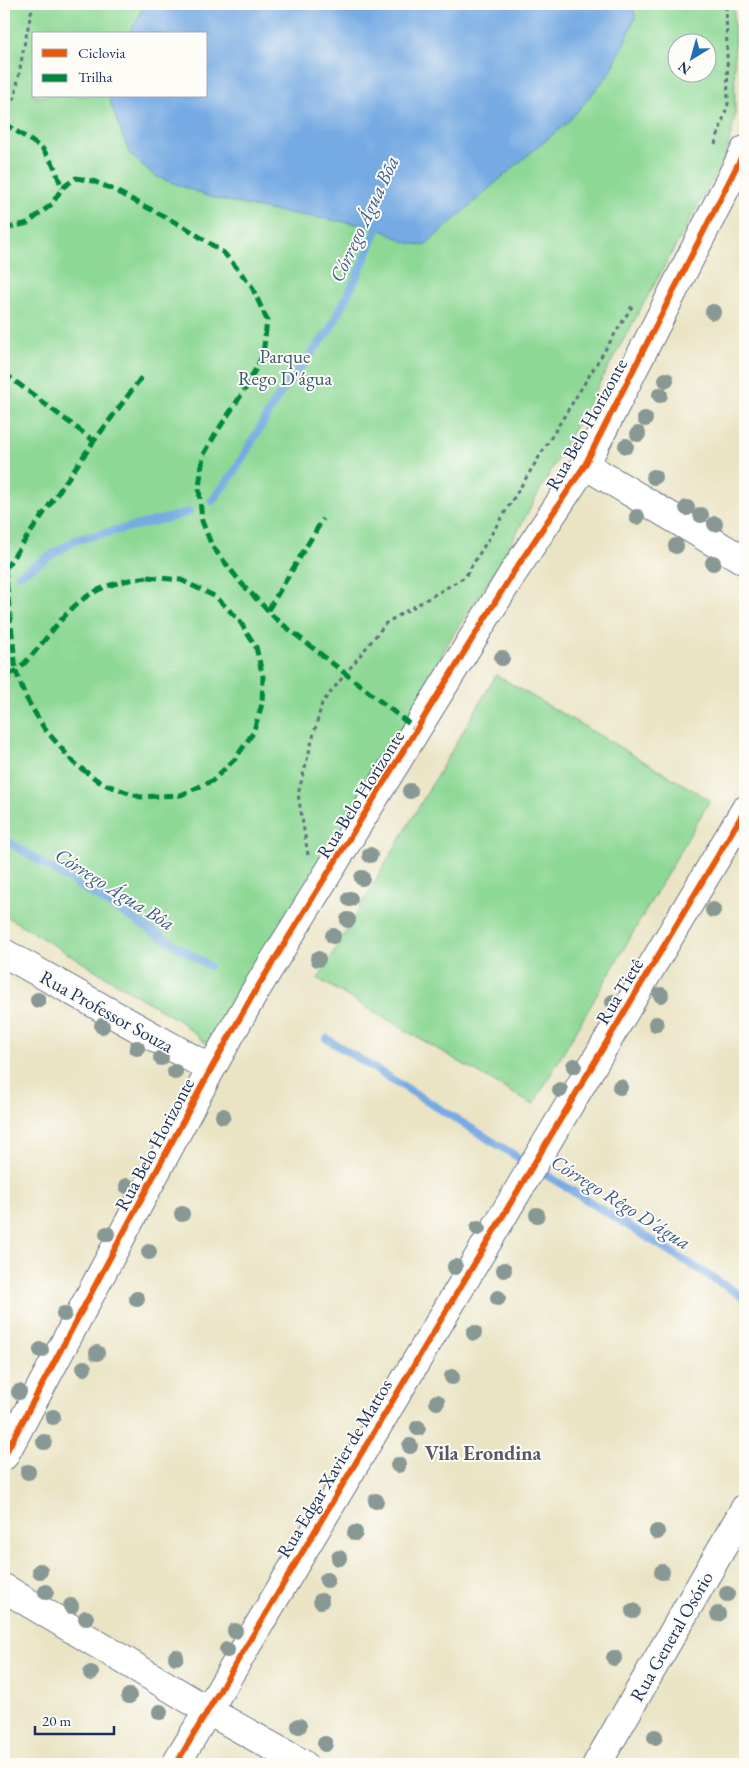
<svg xmlns="http://www.w3.org/2000/svg" width="749" height="1768" font-family="'EB Garamond',serif">
<rect width="100%" height="100%" fill="#fdfcf7"/>
<filter id="ink" filterUnits="userSpaceOnUse"><feTurbulence type="fractalNoise" baseFrequency=".02" numOctaves="2"/><feDisplacementMap in="SourceGraphic" scale="10" xChannelSelector="R" yChannelSelector="G"/><feConvolveMatrix kernelMatrix="1 2 1 2 8 2 1 2 1" color-interpolation-filters="sRGB"/></filter>
<filter id="wash" filterUnits="userSpaceOnUse"><feTurbulence type="fractalNoise" baseFrequency=".0096" numOctaves="4" result="noise"/><feDisplacementMap in="SourceGraphic" scale="20" xChannelSelector="R" yChannelSelector="G"/><feGaussianBlur stdDeviation="1.12" result="paint"/><feColorMatrix in="noise" values="0 0 0 0 0 0 0 0 0 0 0 0 0 0 0 0 0 1.4 0 .05"/><feComposite in="paint" operator="in"/></filter>
<g filter="url(#wash)">
<rect width="100%" height="100%" fill="#eae4c5"/>
<g fill="#8dd895" stroke="#54847a" fill-rule="evenodd">
<path d="M4,4H734L735,116L726,155L497,568L451,638L324,870L208,1045L181,1022L4,915ZM34,34H206V96H34ZM676,42H706V72H676Z"/>
<polygon points="496,675 710,800 533,1105 318,979"/>
</g>
<polygon fill="#76aae3" stroke="#486ca0" points="144,4 634,4 635,19 610,73 568,122 516,165 424,246 405,242 376,227 263,209 210,197 155,176 129,153 108,96 206,96 206,34 128,34 137,21"/>
<g fill="none" stroke-linecap="round" stroke-linejoin="round">
<g stroke="#76aae3" stroke-width="8">
<polyline points="212,501 233,474 279,395 329,331 357,276 382,219"/>
<polyline points="19,575 76,540 176,516 189,512"/>
<polyline points="4,839 209,966"/>
<polyline points="327,1039 745,1298"/>
</g>
</g>
</g>
<g filter="url(#ink)">
<g fill="none" stroke-linecap="round" stroke-linejoin="round">
<g stroke="#636e82" stroke-width="30">
<g id="minor">
<polyline points="585,465 745,561"/>
<polyline points="4,953 211,1069"/>
<polyline points="4,1456 211,1069 254,993 513,573 585,465 745,150"/>
<polyline points="4,1588 207,1710 303,1764"/>
<polyline points="176,1764 745,810"/>
<polyline points="597,1764 745,1508"/>
</g>
</g>
<g stroke="#636e82" stroke-width="3" stroke-dasharray="4 4" stroke-linecap="butt">
<polyline points="4,113 15,97 24,46 33,4"/>
<polyline points="715,144 728,104 726,4"/>
<polyline points="308,855 298,794 322,703 386,623 465,577 634,303"/>
</g>
<use href="#minor" stroke="#fff" stroke-width="28"/>
<g stroke="#00873e" stroke-width="5" stroke-dasharray="10 5" stroke-linecap="butt">
<polyline points="4,123 42,148 54,166 62,188"/>
<polyline points="4,229 28,223 52,204 62,188 76,178 93,181 112,189 188,229 224,253 251,285 267,320 263,355 244,391 218,430 203,456 199,488 202,521 212,546 242,584 276,619 417,730"/>
<polyline points="4,373 94,441"/>
<polyline points="4,568 5,569 16,671 4,677"/>
<polyline points="5,569 94,441 144,374"/>
<path d="M148,577L181,580L216,597L239,620L256,647L263,677L262,704L253,733L235,759L212,781L181,795L140,797L101,783L74,763L44,728L25,696L16,671C43,648 59,614 89,595C107,584 127,580 148,577Z"/>
<polyline points="268,610 323,519"/>
</g>
<g stroke="#fdfcf7" stroke-width="9">
<g id="cycleway">
<polyline points="4,1456 211,1069 254,993 513,573 585,465 745,150"/>
<polyline points="176,1764 745,810"/>
</g>
</g>
<use href="#cycleway" stroke="#e8590c" stroke-width="6"/>
</g>
<g fill="#889894">
<circle cx="713" cy="312" r="8"/>
<circle cx="666" cy="380" r="8"/>
<circle cx="660" cy="395" r="8"/>
<circle cx="645" cy="419" r="8"/>
<circle cx="638" cy="434" r="8"/>
<circle cx="626" cy="446" r="8"/>
<circle cx="654" cy="477" r="8"/>
<circle cx="687" cy="508" r="8"/>
<circle cx="701" cy="515" r="8"/>
<circle cx="637" cy="517" r="8"/>
<circle cx="715" cy="524" r="8"/>
<circle cx="676" cy="546" r="8"/>
<circle cx="713" cy="563" r="8"/>
<circle cx="502" cy="658" r="8"/>
<circle cx="410" cy="791" r="8"/>
<circle cx="370" cy="855" r="8"/>
<circle cx="362" cy="878" r="8"/>
<circle cx="350" cy="899" r="8"/>
<circle cx="713" cy="910" r="8"/>
<circle cx="348" cy="920" r="8"/>
<circle cx="333" cy="936" r="8"/>
<circle cx="318" cy="959" r="8"/>
<circle cx="661" cy="995" r="8"/>
<circle cx="38" cy="1000" r="8"/>
<circle cx="613" cy="1002" r="8"/>
<circle cx="656" cy="1024" r="8"/>
<circle cx="102" cy="1026" r="8"/>
<circle cx="137" cy="1048" r="8"/>
<circle cx="161" cy="1058" r="8"/>
<circle cx="574" cy="1066" r="8"/>
<circle cx="175" cy="1072" r="8"/>
<circle cx="620" cy="1087" r="8"/>
<circle cx="560" cy="1090" r="8"/>
<circle cx="223" cy="1116" r="8"/>
<circle cx="127" cy="1186" r="8"/>
<circle cx="182" cy="1214" r="8"/>
<circle cx="537" cy="1215" r="8"/>
<circle cx="478" cy="1228" r="8"/>
<circle cx="107" cy="1234" r="8"/>
<circle cx="149" cy="1252" r="8"/>
<circle cx="455" cy="1267" r="8"/>
<circle cx="504" cy="1270" r="8"/>
<circle cx="498" cy="1298" r="8"/>
<circle cx="137" cy="1299" r="8"/>
<circle cx="64" cy="1314" r="8"/>
<circle cx="474" cy="1333" r="8"/>
<circle cx="41" cy="1350" r="8"/>
<circle cx="97" cy="1353" r="8"/>
<circle cx="84" cy="1368" r="8"/>
<circle cx="452" cy="1377" r="8"/>
<circle cx="19" cy="1392" r="8"/>
<circle cx="437" cy="1402" r="8"/>
<circle cx="53" cy="1417" r="8"/>
<circle cx="418" cy="1428" r="8"/>
<circle cx="44" cy="1442" r="8"/>
<circle cx="410" cy="1446" r="8"/>
<circle cx="398" cy="1465" r="8"/>
<circle cx="28" cy="1472" r="8"/>
<circle cx="376" cy="1501" r="8"/>
<circle cx="657" cy="1532" r="8"/>
<circle cx="355" cy="1533" r="8"/>
<circle cx="339" cy="1558" r="8"/>
<circle cx="40" cy="1571" r="8"/>
<circle cx="662" cy="1572" r="8"/>
<circle cx="327" cy="1580" r="8"/>
<circle cx="46" cy="1592" r="8"/>
<circle cx="727" cy="1594" r="8"/>
<circle cx="321" cy="1601" r="8"/>
<circle cx="71" cy="1606" r="8"/>
<circle cx="633" cy="1611" r="8"/>
<circle cx="718" cy="1614" r="8"/>
<circle cx="86" cy="1618" r="8"/>
<circle cx="235" cy="1631" r="8"/>
<circle cx="227" cy="1650" r="8"/>
<circle cx="176" cy="1657" r="8"/>
<circle cx="614" cy="1658" r="8"/>
<circle cx="91" cy="1673" r="8"/>
<circle cx="129" cy="1696" r="8"/>
<circle cx="160" cy="1712" r="8"/>
<circle cx="299" cy="1726" r="8"/>
<circle cx="655" cy="1737" r="8"/>
<circle cx="325" cy="1744" r="8"/>
</g>
</g>
<g text-anchor="middle" stroke-width="4" stroke-linejoin="round" paint-order="stroke">
<g font-size="19" fill="#38596c" stroke="#fdfcf7">
<text x="285" y="363">Parque<tspan x="285" dy="22">Rego D'água</tspan></text>
</g>
<g font-size="19" fill="#1b2f5e" stroke="#fdfcf7">
<text transform="translate(586 424) rotate(-61)" y="7">Rua Belo Horizonte</text>
<text transform="translate(360 794) rotate(-58)" y="7">Rua Belo Horizonte</text>
<text transform="translate(619 991) rotate(-59)" y="7">Rua Tietê</text>
<text transform="translate(107 1011) rotate(29)" y="7">Rua Professor Souza</text>
<text transform="translate(154 1144) rotate(-62)" y="7">Rua Belo Horizonte</text>
<text transform="translate(334 1468) rotate(-59)" y="7">Rua Edgar Xavier de Mattos</text>
<text transform="translate(671 1636) rotate(-60)" y="7">Rua General Osório</text>
</g>
<g font-size="20" font-style="italic" fill="#3b5a8d" stroke="#fdfcf7">
<text transform="translate(364 219) rotate(-65)" y="7">Córrego Água Bõa</text>
<text transform="translate(115 889) rotate(32)" y="7">Córrego Água Bôa</text>
<text transform="translate(621 1202) rotate(32)" y="7">Córrego Rêgo D'água</text>
</g>
<g font-size="20" font-weight="bold" fill="#595666" stroke="#fdfcf7">
<text x="483" y="1460">Vila Erondina</text>
</g>
</g>
<rect width="749" height="1768" fill="none" stroke="#fdfcf7" stroke-width="20"/>
<rect x="32" y="32" width="175" height="65" fill="#fdfcf7" stroke="#a3aaba"/>
<rect x="42" y="49" width="25" height="8" fill="#e8590c" stroke="#a3aaba"/>
<text x="78" y="58" font-size="15" fill="#1b2f5e">Ciclovia</text>
<rect x="42" y="74" width="25" height="8" fill="#00873e" stroke="#a3aaba"/>
<text x="78" y="82" font-size="15" fill="#1b2f5e">Trilha</text>
<g transform="translate(692 58) rotate(217)"><circle r="24" fill="#fdfcf7" stroke="#a3aaba"/>
<path d="M0-4L9 19L0 12L-9 19Z" fill="#1f6fb2"/>
<text y="-8" font-size="14" font-weight="bold" text-anchor="middle" fill="#1b2f5e">N</text>
</g>
<path d="M35 1726v8h79v-8" fill="none" stroke="#1b2f5e" stroke-width="2.5"/>
<text x="42" y="1726" font-size="15" fill="#1b2f5e" stroke="#fdfcf7" stroke-width="4" paint-order="stroke">20 m</text>
</svg>
